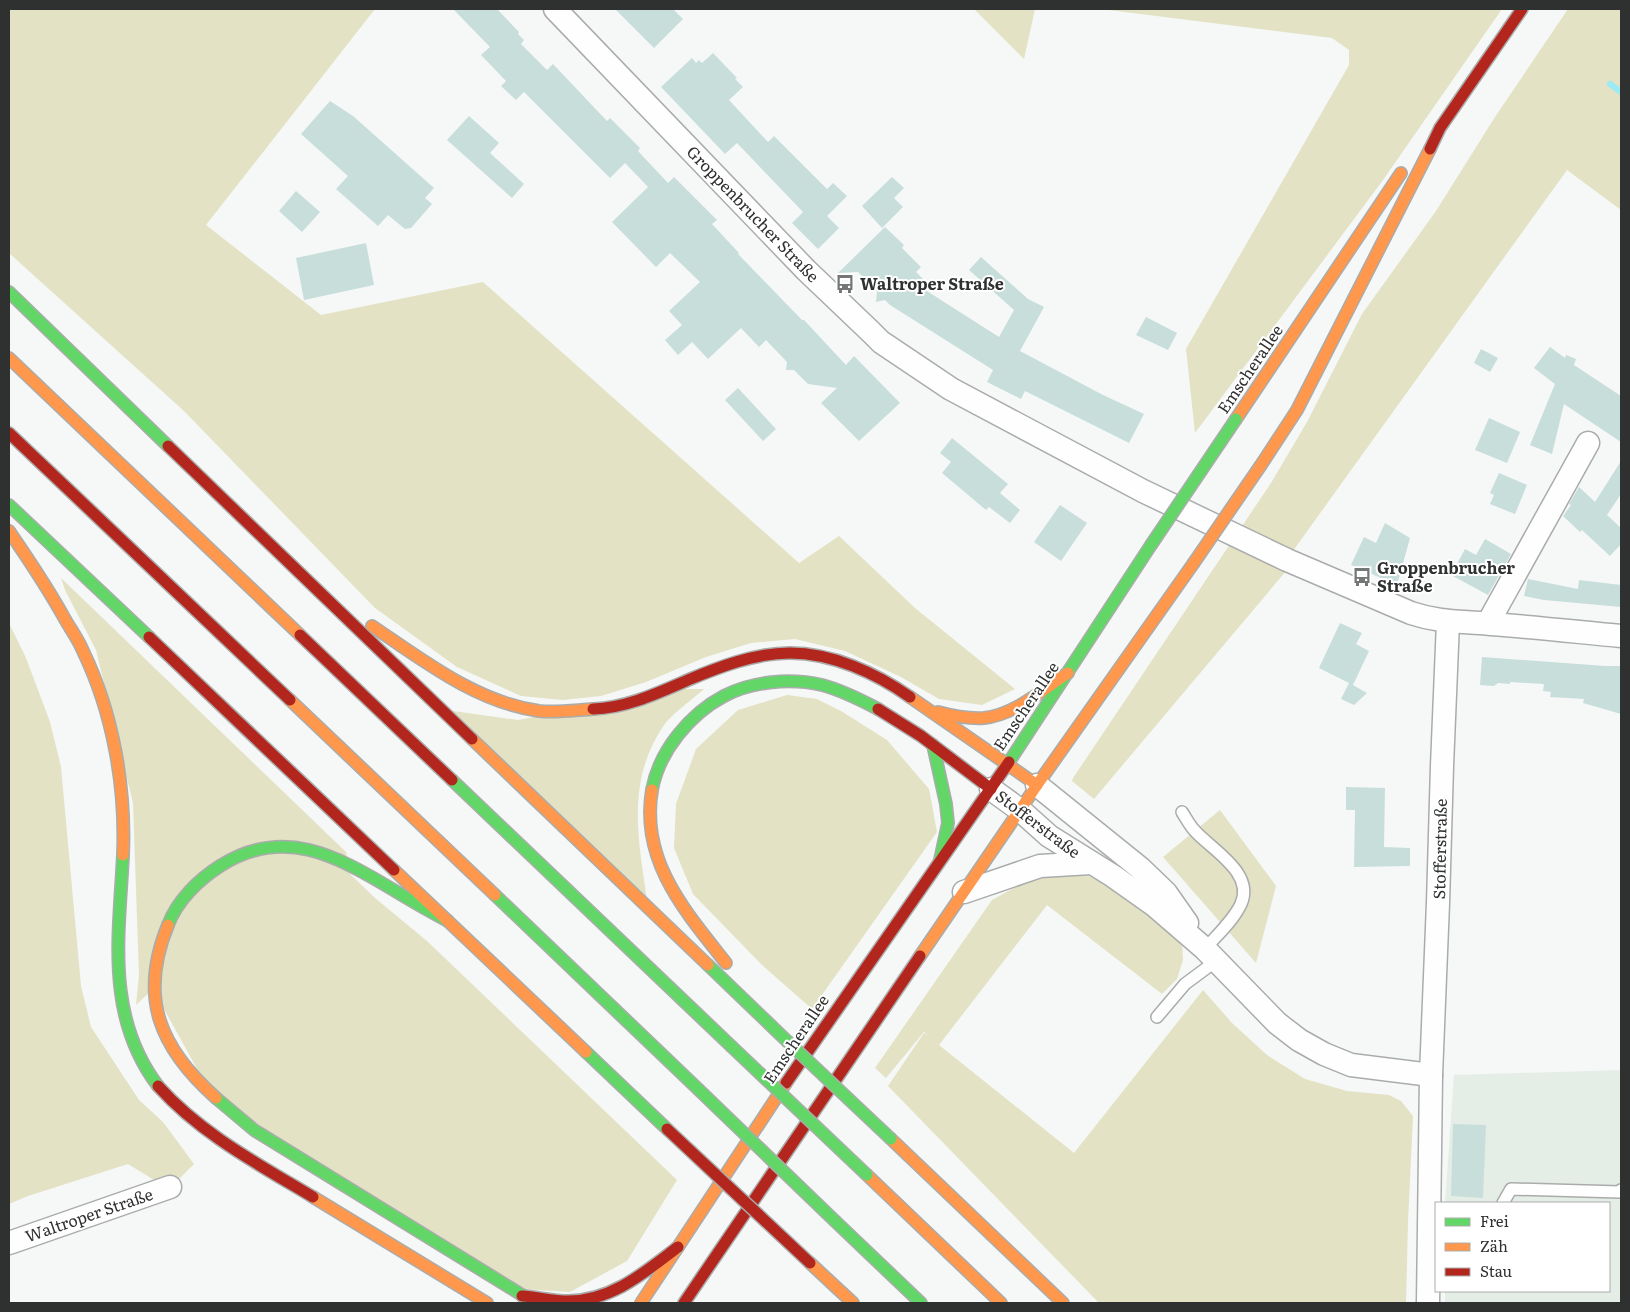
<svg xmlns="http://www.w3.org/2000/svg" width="1630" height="1312" font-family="Literata,serif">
<rect width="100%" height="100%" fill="#f5f8f6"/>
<polygon fill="#e5ede7" points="1621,1070 1621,1303 1445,1303 1445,1291 1609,1291 1609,1203 1445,1203 1454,1075"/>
<g fill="#e3e2c4">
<polygon points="9,9 375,9 206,225 321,315 483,282 799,563 839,536 915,608 1015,689 982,705 939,699 901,677 845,651 795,639 751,643 706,657 646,682 601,696 563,700 521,696 457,667 375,608 184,411 9,253"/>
<polygon points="974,9 1035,9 1024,59"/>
<polygon points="1101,9 1502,9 1383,180 1195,433 1186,349 1349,65 1349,50 1332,38"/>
<polygon points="1568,9 1621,9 1621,210 1567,170 1290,555 1286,571 1094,799 1072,781 1073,778 1271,483 1307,422 1362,314 1436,211 1495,117"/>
<polygon points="61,578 346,852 350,874 375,898 427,941 677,1180 627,1261 570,1292 523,1289 212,1096 153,989 136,1005 139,975 133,803 96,650 65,590"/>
<polygon points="9,623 26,658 50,722 61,767 81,986 91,1027 139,1100 163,1122 194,1164 169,1189 128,1164 28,1196 9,1204"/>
<path d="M684,689H704C693,699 672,714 664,725C626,781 638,837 647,900L453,711L518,720Z"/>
<polygon points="787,695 817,699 841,711 887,740 929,789 937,832 812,1009 761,964 693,894 674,848 676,804 696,749 738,710"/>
<polygon points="1220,810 1276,886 1256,963 1163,857"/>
<polygon points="1063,873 1094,877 1120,892 1182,942 1183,960 1177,979 1162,994 1047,905 939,1045 1074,1153 1203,990 1232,1023 1267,1055 1305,1079 1347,1091 1389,1095 1401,1101 1413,1116 1408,1222 1406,1303 1099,1303 888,1086 924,1033 930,1037 924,1032 886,1078 875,1068 992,900 1032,878"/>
</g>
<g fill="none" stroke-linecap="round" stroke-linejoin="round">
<polyline stroke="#9beaf5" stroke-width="6" points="1610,84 1621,92"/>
</g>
<g fill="#c8deda">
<polygon points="453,9 497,9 519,32 518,34 524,40 521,44 547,70 553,64 607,121 610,118 640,148 638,151 668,183 674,177 717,220 712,224 739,253 738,254 802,320 804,320 846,365 854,356 900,403 859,441 821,403 837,388 808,384 794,370 786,370 787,362 766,340 759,347 741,328 708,359 692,342 678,355 665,340 682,325 669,311 700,282 670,253 656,267 612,222 648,187 625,163 610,178 524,92 516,100 501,86 506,81 481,55 490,47"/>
<polygon points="615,9 673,9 683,19 654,48"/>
<polygon points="713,53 737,78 735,79 743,87 729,100 768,142 774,136 827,189 833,183 847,196 827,216 839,228 818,249 792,223 803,212 737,143 725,154 661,87 692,58 696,63 699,60 702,63"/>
<polygon points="330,101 353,116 434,188 425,198 432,204 411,228 405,229 388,215 378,226 336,189 348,176 301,134"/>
<polygon points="469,116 499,143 490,153 524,184 512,198 447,140"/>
<polygon points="892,177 904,188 894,198 903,207 882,228 862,206"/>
<polygon points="296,191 320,212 302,232 279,211"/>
<polygon points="885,227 904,245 902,248 921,267 916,272 924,280 919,286 999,337 1014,310 969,270 981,257 1028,299 1044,307 1020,351 1103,395 1144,414 1129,443 1025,391 1021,399 987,382 993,370 890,305 885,300 876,302 877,292 858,272 838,273"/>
<polygon points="366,243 374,285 304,300 296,258"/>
<polygon points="1146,317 1177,333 1168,350 1136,335"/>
<polygon points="1550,347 1565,358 1566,355 1576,359 1574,365 1621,396 1621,442 1564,404 1552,454 1530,445 1555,384 1534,368"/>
<polygon points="1481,349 1498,358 1490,372 1474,363"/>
<polygon points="738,388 776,429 763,441 725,400"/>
<polygon points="1489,418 1520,432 1507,463 1475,450"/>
<polygon points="952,438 1008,484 1000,493 1020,510 1010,523 989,507 986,510 942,473 951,462 940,453"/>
<polygon points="1621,461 1621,494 1607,515 1621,528 1621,544 1610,556 1582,530 1580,532 1563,516 1571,505 1569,504 1579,487 1595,502"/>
<polygon points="1499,473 1527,485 1515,514 1490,504 1494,495 1490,493"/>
<polygon points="1060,505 1087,523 1061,561 1034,542"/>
<polygon points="1385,523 1410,538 1397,585 1351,565 1364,537 1376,543"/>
<polygon points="1485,539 1511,554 1488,595 1451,575 1465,549 1476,555"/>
<polygon points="1528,579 1578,589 1579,580 1621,585 1621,607 1544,600 1524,596"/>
<polygon points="1340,623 1362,633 1356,644 1369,651 1353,685 1351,684 1367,693 1354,705 1341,699 1349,683 1319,668"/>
<polygon points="1482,657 1605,666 1621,666 1621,714 1583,703 1584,699 1550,697 1551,692 1543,691 1544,684 1510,682 1510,684 1498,683 1494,686 1480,685"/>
<polygon points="1346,787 1385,788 1384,847 1410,848 1410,866 1354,867 1355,810 1346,810"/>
<polygon points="1453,1124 1486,1125 1483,1198 1451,1196"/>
</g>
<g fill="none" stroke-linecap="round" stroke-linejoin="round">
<g stroke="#aaacab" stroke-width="14">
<g id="lane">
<path d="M1182,812C1186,818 1190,826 1195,831C1212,850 1255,873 1241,904C1233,921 1217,935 1205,949"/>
<polyline points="1157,1017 1185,984 1216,961"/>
<polyline points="1503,1203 1511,1189 1620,1192 1621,1190"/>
</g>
</g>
<g stroke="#aaacab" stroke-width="25">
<g id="street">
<path d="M555,9L806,270L871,332L881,342L951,389L1143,491L1287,560L1411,613C1441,623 1460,621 1491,624C1534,627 1578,632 1621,636"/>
<polyline points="1488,623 1588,443"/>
<polyline points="1037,785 1140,868 1166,893 1187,923"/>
<polyline points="991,789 1020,810 1049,836 1113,876 1154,905 1205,949 1277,1023 1299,1040 1324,1054 1351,1065 1431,1075"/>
<polyline points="964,892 1040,866 1091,863"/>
<polyline points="9,1243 170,1187"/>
<polyline points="1428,1303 1431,1075 1438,903 1442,766 1448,622"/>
</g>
</g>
<g stroke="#aaacab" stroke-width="14">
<g id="fast">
<polyline points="9,292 168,446"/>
<polyline points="9,505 149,637"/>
<polyline points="933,745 946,804 948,823 940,860"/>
<polyline points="1009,762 1151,545"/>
<polyline points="452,780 731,1046"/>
<path d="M652,790C659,751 690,714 724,696C752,681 791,678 822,685C841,690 861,700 878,709"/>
<path d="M123,855C119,936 105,1016 158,1086"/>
<polyline points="495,895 698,1089"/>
<path d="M168,925C177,901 198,880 220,866C283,826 335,855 392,889C410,900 429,911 448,921"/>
<polyline points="708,965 787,1041"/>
<polyline points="586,1052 667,1129"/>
<polyline points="216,1098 254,1130 535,1303"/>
<polyline points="836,1222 921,1303"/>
</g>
</g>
<g stroke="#aaacab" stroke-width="14">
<g id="slow">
<polyline points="9,358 300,635"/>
<polyline points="1236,419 1401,173"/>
<polyline points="1261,465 1297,410 1430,149"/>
<path d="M9,531C29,560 49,590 66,621C72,631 79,641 83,651C113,713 126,787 123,855"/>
<path d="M372,626C424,661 476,702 539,711C557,713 576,710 593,709"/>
<polyline points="910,697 1037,785"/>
<polyline points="290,700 495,895"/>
<path d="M938,712C953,716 968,719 984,718C1015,715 1043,689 1068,673"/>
<polyline points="472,739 708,965"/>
<path d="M652,790C640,861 685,911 726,963"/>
<polyline points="394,870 586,1052"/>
<path d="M168,925C138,998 160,1048 216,1098"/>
<polyline points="920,956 1037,785 1193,564"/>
<polyline points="891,1139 1063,1303"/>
<polyline points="867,1175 1001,1303"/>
<polyline points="313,1197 487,1303"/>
<polyline points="810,1263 853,1303"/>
<polyline points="641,1303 786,1083"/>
</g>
</g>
<g stroke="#aaacab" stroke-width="14">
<g id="jam">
<polyline points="1430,149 1440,128 1522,9"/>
<polyline points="9,433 290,700"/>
<polyline points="168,446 472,739"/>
<polyline points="300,635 452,780"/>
<polyline points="149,637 394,870"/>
<path d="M593,709C626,708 658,693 688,680C719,667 755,653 790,653C832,653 876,673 910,697"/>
<polyline points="878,709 921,736 991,789"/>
<polyline points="786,1083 1009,762"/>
<path d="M158,1086C201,1134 258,1164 313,1197"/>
<path d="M522,1296C537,1297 553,1301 568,1301C612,1301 645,1272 678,1247"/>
<polyline points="684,1303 920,956"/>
</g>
</g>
<use href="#lane" stroke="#fefefe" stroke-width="11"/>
<use href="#street" stroke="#fefefe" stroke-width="22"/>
<use href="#fast" stroke="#63d668" stroke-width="11"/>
<use href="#slow" stroke="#ff974d" stroke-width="11"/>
<use href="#jam" stroke="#b3261e" stroke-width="11"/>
<g stroke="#aaacab" stroke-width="14" stroke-linecap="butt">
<g id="fast-bridge">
<polyline points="1151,545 1236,419"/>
<polyline points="787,1041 891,1139"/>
<polyline points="731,1046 867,1175"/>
<polyline points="698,1089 836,1222"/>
</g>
</g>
<g stroke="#aaacab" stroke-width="14" stroke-linecap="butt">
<polyline id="slow-bridge" points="1193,564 1261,465"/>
</g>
<g stroke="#aaacab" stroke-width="14" stroke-linecap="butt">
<polyline id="jam-bridge" points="667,1129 810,1263"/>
</g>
<use href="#fast-bridge" stroke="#63d668" stroke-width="11"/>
<use href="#slow-bridge" stroke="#ff974d" stroke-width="11"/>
<use href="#jam-bridge" stroke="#b3261e" stroke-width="11"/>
</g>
<defs>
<g id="bus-bare" transform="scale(1.5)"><path d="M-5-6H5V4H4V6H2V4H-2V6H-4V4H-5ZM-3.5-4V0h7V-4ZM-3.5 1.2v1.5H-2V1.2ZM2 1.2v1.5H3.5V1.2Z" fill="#747775" stroke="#fff" stroke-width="2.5" paint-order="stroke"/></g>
</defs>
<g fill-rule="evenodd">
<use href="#bus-bare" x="845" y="284"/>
<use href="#bus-bare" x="1362" y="577"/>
</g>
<g text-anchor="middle" stroke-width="4" stroke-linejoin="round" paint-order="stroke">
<g font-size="16" fill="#2f3130" stroke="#fff">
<text transform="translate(753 214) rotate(46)" y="6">Groppenbrucher Straße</text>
<text transform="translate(1250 369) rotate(-56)" y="6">Emscherallee</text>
<text transform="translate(1026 706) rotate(-56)" y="6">Emscherallee</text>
<text transform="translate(1038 824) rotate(37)" y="6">Stofferstraße</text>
<text transform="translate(1440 849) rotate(-89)" y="6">Stofferstraße</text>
<text transform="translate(796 1039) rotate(-56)" y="6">Emscherallee</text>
<text transform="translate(89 1215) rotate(-19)" y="6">Waltroper Straße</text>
</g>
<g font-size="16" font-weight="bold" fill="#2f3130" stroke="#fff" text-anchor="start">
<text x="860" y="290">Waltroper Straße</text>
<text x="1377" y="574">Groppenbrucher<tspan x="1377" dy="18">Straße</tspan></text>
</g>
</g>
<rect width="1630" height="1312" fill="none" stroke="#2f3130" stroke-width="20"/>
<rect x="1435" y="1202" width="175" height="90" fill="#ffffff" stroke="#acadac"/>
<rect x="1445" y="1218" width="25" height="8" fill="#63d668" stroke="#acadac"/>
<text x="1480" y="1227" font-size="15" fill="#2f3130">Frei</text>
<rect x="1445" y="1243" width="25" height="8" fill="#ff974d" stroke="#acadac"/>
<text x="1480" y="1252" font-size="15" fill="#2f3130">Zäh</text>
<rect x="1445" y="1268" width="25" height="8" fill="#b3261e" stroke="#acadac"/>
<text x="1480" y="1277" font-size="15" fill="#2f3130">Stau</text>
</svg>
